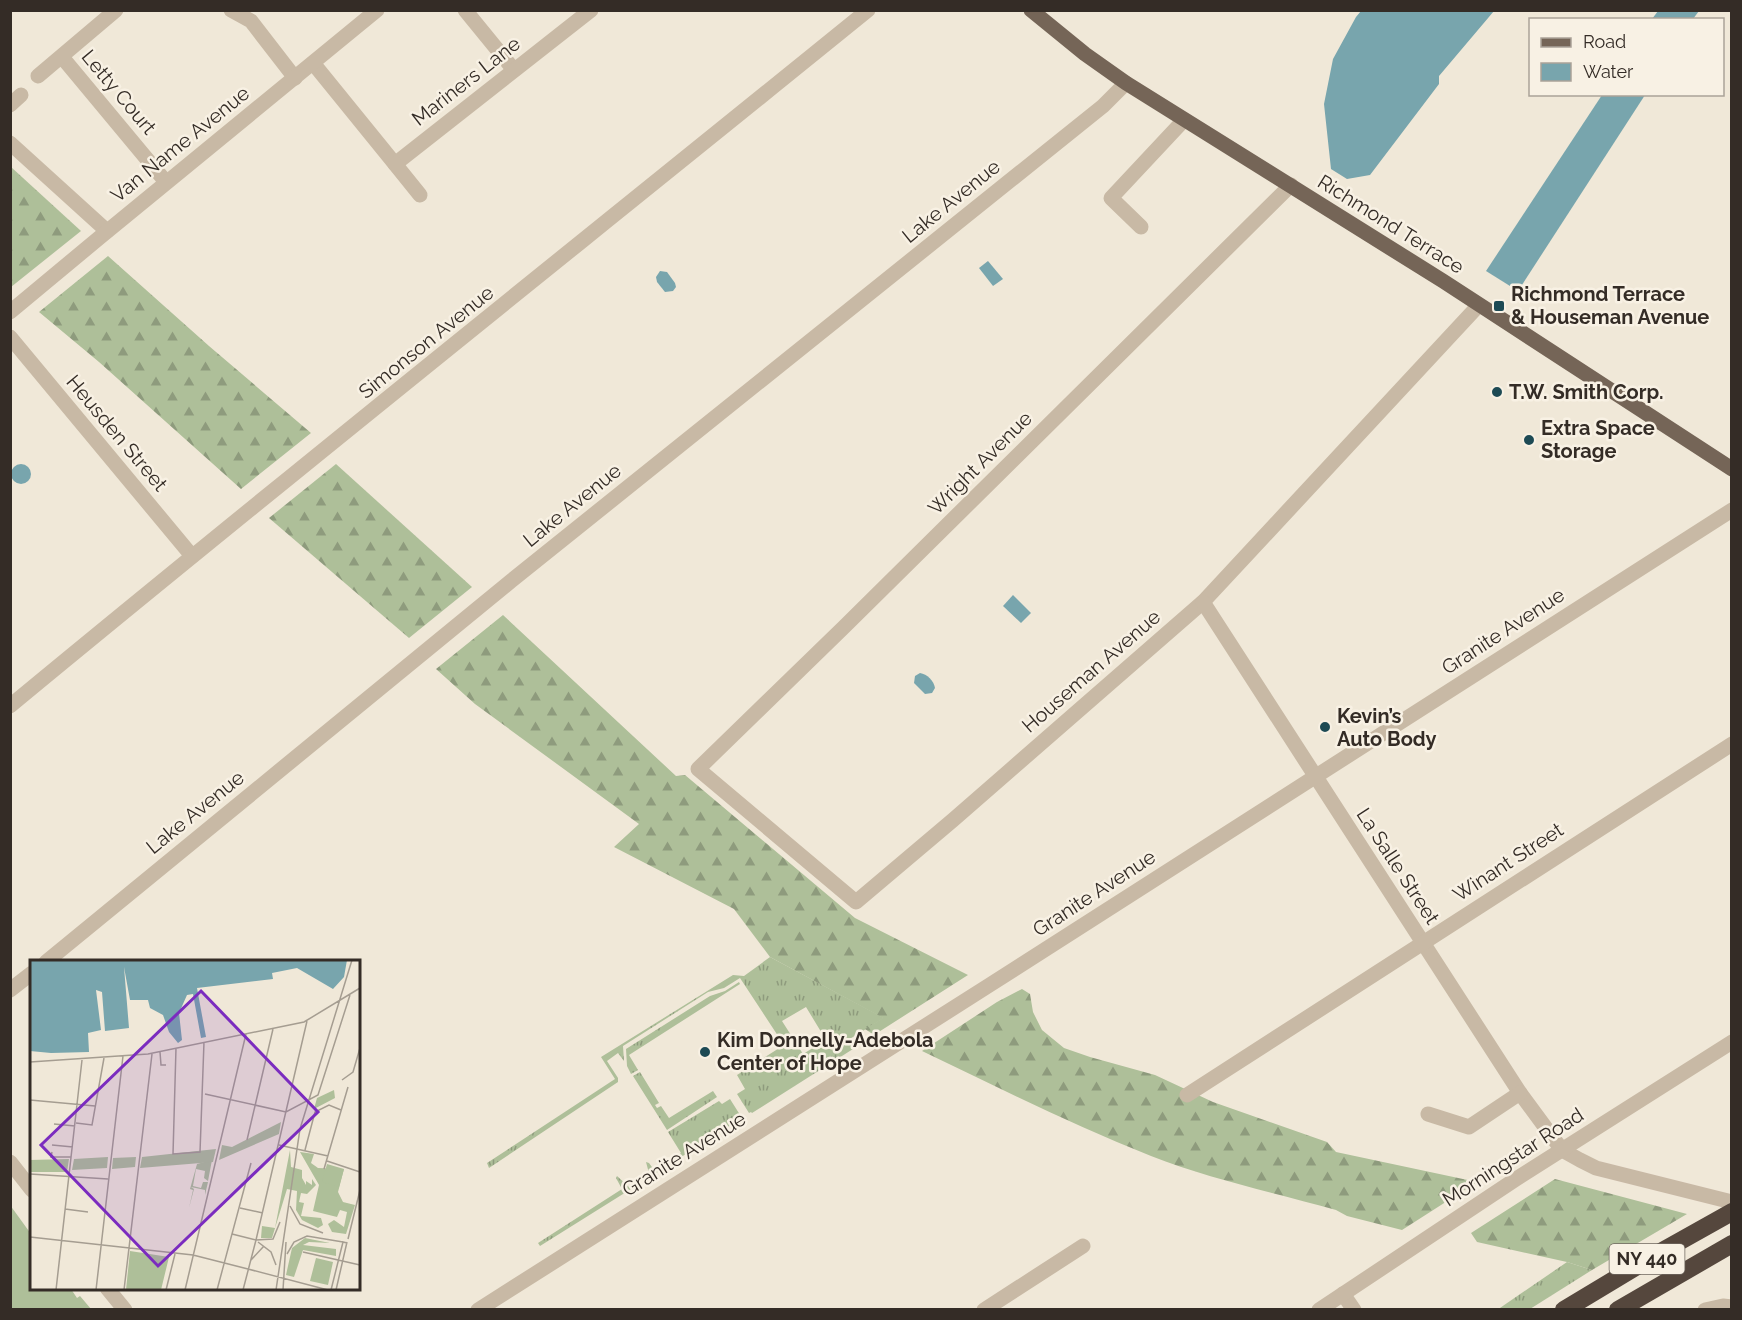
<svg xmlns="http://www.w3.org/2000/svg" width="1742" height="1320" font-family="Raleway,sans-serif">
<defs>
<pattern id="grass-tufts" width="24" height="20" patternUnits="userSpaceOnUse" patternTransform="scale(1.5)"><rect width="24" height="20" fill="#aebf99"/><path d="M3 7l-1-3M5 7V3M7 7l1-3M15 17l-1-3M17 17v-4M19 17l1-3" fill="none" stroke="#8e9b7d"/></pattern>
<pattern id="forest-firs" width="22" height="20" patternUnits="userSpaceOnUse" patternTransform="scale(1.5)"><rect width="22" height="20" fill="#aebf99"/><path d="M5 1l3.5 6h-7zM16 11l3.5 6h-7z" fill="#8e9b7d"/></pattern>
</defs>
<rect width="100%" height="100%" fill="#f0e8d8"/>
<g fill="url(#grass-tufts)" fill-rule="evenodd">
<path d="M770,957L884,1018L848,1040L853,1049L752,1113L751,1112L749,1113L737,1094L745,1089L737,1075L784,1045L740,978L724,988L708,992L623,1046L624,1061L618,1053L607,1061L618,1078V1082L489,1168L487,1163L615,1079L601,1057L733,975L744,976ZM806,1007L826,1040L803,1054L782,1021Z"/>
<polygon points="739,982 740,984 629,1055 638,1070 631,1074 627,1066 626,1049 710,996 725,991"/>
<polygon points="640,1072 659,1103 655,1105 657,1108 661,1106 669,1118 713,1091 717,1097 667,1130 633,1076"/>
<polygon points="730,1099 742,1118 650,1177 646,1162 649,1163 654,1170 681,1153 668,1132 719,1101 722,1104"/>
<polygon points="617,1176 631,1189 540,1246 538,1243 622,1189 616,1178"/>
<polygon points="1567,1262 1592,1270 1530,1309 1497,1310"/>
</g>
<g fill="url(#forest-firs)">
<polygon points="11,167 81,231 11,287"/>
<polygon points="108,256 209,346 311,433 241,489 99,362 39,312"/>
<polygon points="336,464 472,587 409,638 269,518"/>
<polygon points="503,615 676,776 685,775 855,918 968,975 874,1035 865,1029 883,1018 770,957 734,909 614,847 639,824 475,704 436,669"/>
<path d="M1022,989L1030,994L1033,1012L1042,1030L1064,1048L1090,1057L1155,1075L1213,1102L1327,1142L1336,1152L1477,1182L1402,1230L1347,1216L1336,1210C1275,1193 1210,1179 1151,1156C1073,1125 997,1087 922,1051L997,1002Z"/>
<polygon points="1555,1179 1687,1214 1592,1270 1567,1262 1477,1242 1471,1233"/>
</g>
<polygon fill="#aebf99" points="10,1205 31,1234 32,1288 71,1289 77,1298 80,1296 91,1309 11,1309"/>
<g fill="#78a5ad">
<polygon points="1361,11 1494,11 1439,76 1439,84 1370,175 1347,179 1331,169 1324,104 1333,59 1356,17"/>
<polygon points="1658,11 1658,10 1699,11 1693,19 1652,19"/>
<polygon points="1602,95 1645,95 1518,291 1486,271"/>
<polygon points="988,261 1003,279 993,286 979,268"/>
<polygon points="660,271 667,272 675,283 676,287 673,291 665,292 657,282 656,277"/>
<circle cx="21" cy="474" r="10"/>
<polygon points="1013,595 1031,613 1021,623 1003,606"/>
<path d="M920,673C927,674 934,681 935,688L932,693L925,694L914,683L915,676Z"/>
</g>
<g fill="none" stroke-linecap="round" stroke-linejoin="round">
<g stroke="#c8b9a5" stroke-width="15">
<polyline points="231,10 251,21 295,78"/>
<polyline points="465,10 514,70"/>
<polyline points="62,57 166,182"/>
<polyline points="313,63 395,164 591,10"/>
<polyline points="38,76 116,10"/>
<polyline points="10,105 21,95"/>
<polyline points="10,143 107,231"/>
<polyline points="395,164 420,195"/>
<polyline points="1291,185 844,627 698,769 856,902 953,820 1203,602 1479,305"/>
<polyline points="1141,227 1111,198 1184,120"/>
<polyline points="10,312 99,238 377,10"/>
<polyline points="10,337 192,556"/>
<polyline points="1203,602 1520,1093 1562,1150 1580,1160 1596,1168 1732,1202"/>
<path d="M10,706C294,471 582,242 868,10"/>
<polyline points="46,962 511,581 1103,106 1126,83"/>
<polyline points="10,990 32,973"/>
<polyline points="1187,1095 1732,744"/>
<polyline points="1428,1114 1469,1127 1520,1093"/>
<polyline points="10,1162 32,1190"/>
<polyline points="107,1288 125,1310"/>
<polyline points="1343,1294 1354,1310"/>
<polyline points="478,1310 988,986 1732,510"/>
<polyline points="984,1310 1083,1246"/>
<polyline points="1319,1310 1516,1179 1732,1042"/>
<polyline points="1705,1310 1723,1306 1732,1307"/>
</g>
<polyline stroke="#756557" stroke-width="15" points="1031,10 1085,54 1126,83 1443,281 1732,469"/>
<g stroke="#55473d" stroke-width="18">
<polyline points="1564,1310 1657,1254 1732,1212"/>
<polyline points="1618,1310 1732,1244"/>
</g>
</g>
<g fill="#1d4a54" stroke="#f8f1e4" stroke-width="2">
<rect x="1493" y="300" width="12" height="12" rx="3"/>
<circle cx="1497" cy="392" r="6"/>
<circle cx="1529" cy="440" r="6"/>
<circle cx="1325" cy="727" r="6"/>
<circle cx="705" cy="1052" r="6"/>
</g>
<g text-anchor="middle" stroke-width="5" stroke-linejoin="round" paint-order="stroke">
<rect fill="#f8f1e4" stroke="#6f675f" stroke-width="1.5" x="1609.5" y="1244" width="75" height="30" rx="4.5"/>
<g font-size="18" font-weight="bold" fill="#342c26">
<text x="1647" y="1265">NY 440</text>
</g>
<g font-size="20" fill="#342c26" stroke="#f8f1e4">
<text transform="translate(466 81) rotate(-38)" y="7">Mariners Lane</text>
<text transform="translate(119 92) rotate(50)" y="7">Letty Court</text>
<text transform="translate(180 144) rotate(-39)" y="7">Van Name Avenue</text>
<text transform="translate(951 201) rotate(-39)" y="7">Lake Avenue</text>
<text transform="translate(1391 224) rotate(32)" y="7">Richmond Terrace</text>
<text transform="translate(426 342) rotate(-39)" y="7">Simonson Avenue</text>
<text transform="translate(117 433) rotate(50)" y="7">Heusden Street</text>
<text transform="translate(980 463) rotate(-45)" y="7">Wright Avenue</text>
<text transform="translate(572 505) rotate(-39)" y="7">Lake Avenue</text>
<text transform="translate(1503 631) rotate(-33)" y="7">Granite Avenue</text>
<text transform="translate(1091 671) rotate(-41)" y="7">Houseman Avenue</text>
<text transform="translate(195 812) rotate(-39)" y="7">Lake Avenue</text>
<text transform="translate(1508 862) rotate(-33)" y="7">Winant Street</text>
<text transform="translate(1398 866) rotate(57)" y="7">La Salle Street</text>
<text transform="translate(1094 893) rotate(-33)" y="7">Granite Avenue</text>
<text transform="translate(684 1154) rotate(-32)" y="7">Granite Avenue</text>
<text transform="translate(1513 1157) rotate(-33)" y="7">Morningstar Road</text>
</g>
<g font-size="20" font-weight="bold" fill="#342c26" stroke="#f8f1e4" text-anchor="start">
<text x="1511" y="301">Richmond Terrace<tspan x="1511" dy="23">&amp; Houseman Avenue</tspan></text>
<text x="1509" y="399">T.W. Smith Corp.</text>
<text x="1541" y="435">Extra Space<tspan x="1541" dy="23">Storage</tspan></text>
<text x="1337" y="723">Kevin’s<tspan x="1337" dy="23">Auto Body</tspan></text>
<text x="717" y="1047">Kim Donnelly-Adebola<tspan x="717" dy="23">Center of Hope</tspan></text>
</g>
</g>
<g transform="translate(30 960)">
<rect width="330" height="330" fill="#f0e8d8"/>
<path d="M260,190L261,207L272,210V218L276,225V221L282,225V219L286,225L277,234L271,233L269,242L274,243L271,256L291,258L293,265L288,268L272,260L266,250L267,231L257,229L242,278H231L232,266L245,268ZM270,192L284,194L281,203L288,208L314,209L308,232L313,242L325,245L316,274L302,272L298,264L304,260L314,267L317,252L310,250L307,257L283,251L289,225ZM182,200L178,221L174,218L175,211L166,209L163,226L171,228L173,222H178L175,235V230L161,227L164,229L159,248L163,230L160,229L167,204Z" fill="#aebf99"/>
<path d="M304,130L305,138L284,149L287,138ZM251,162L249,174L189,200L192,185L202,187ZM186,189L183,202L110,208L112,197ZM78,197L77,208L42,210L44,199ZM106,197L105,207L82,209L83,198ZM39,199L37,212H0V200ZM275,278L300,283L279,282L273,285L306,289V296L273,290L264,317L256,315L262,288Z" fill="#aebf99"/>
<path d="M297,204L314,209L309,227L292,222ZM100,291L139,297L131,330H96ZM286,298L303,302L298,325L280,321Z" fill="#aebf99"/>
<path d="M0,0H317L314,17L303,29L267,8L242,13L243,19L167,28L176,77L171,78L163,34L157,35L149,53L152,80L148,83L139,72L133,55L120,48L118,40H100L94,7L99,68L75,71L72,32L66,30L71,70L58,73L59,92L21,93L0,91Z" fill="#78a5ad"/>
<path fill="none" stroke="#a59d91" stroke-width="1.5" d="M146,88L143,194L170,192L174,82M130,92L131,105H136M0,102L118,94L274,62L330,28M312,120L323,112L330,88M175,134L256,152L288,135L320,35M0,140L65,146M46,163L62,165L74,98M24,164L45,166M217,180L243,69M22,185L43,187M249,185L298,196M275,190L285,152L299,145L311,150M22,192L21,197H41M297,201L330,212M294,209L318,127M0,214L78,219M260,246L270,264L293,273M210,248L233,253M35,249L58,252M202,274L226,280L277,61M0,277L163,295L218,309M318,279L330,230M226,280L243,279L250,262M228,282L241,292L246,305M273,292L330,305M257,294L264,282L277,276L313,282M221,300L234,286M218,309L298,330M26,330L52,100M66,330L93,96M94,330L122,94M136,330L145,294M155,330L216,74M187,330L221,203M213,330L226,280M246,330L270,169L322,0M253,330L256,282M301,330L313,282L317,283M306,330L317,282"/>
<path fill="#7b2cbf" fill-opacity="0.15" stroke="#7b2cbf" stroke-width="3" d="M171,31L288,152L128,306L11,185Z"/>
<rect width="330" height="330" fill="none" stroke="#342c26" stroke-width="3"/>
</g>
<rect width="1742" height="1320" fill="none" stroke="#342c26" stroke-width="24"/>
<rect x="1529" y="18" width="195" height="78" fill="#f8f1e4" stroke="#aaa298" stroke-width="1.5"/>
<rect x="1541" y="38" width="30" height="9" fill="#756557" stroke="#aaa298" stroke-width="1.5"/>
<text x="1583" y="48" font-size="18" fill="#342c26">Road</text>
<rect x="1541" y="63" width="30" height="18" fill="#78a5ad" stroke="#aaa298" stroke-width="1.5"/>
<text x="1583" y="78" font-size="18" fill="#342c26">Water</text>
</svg>
